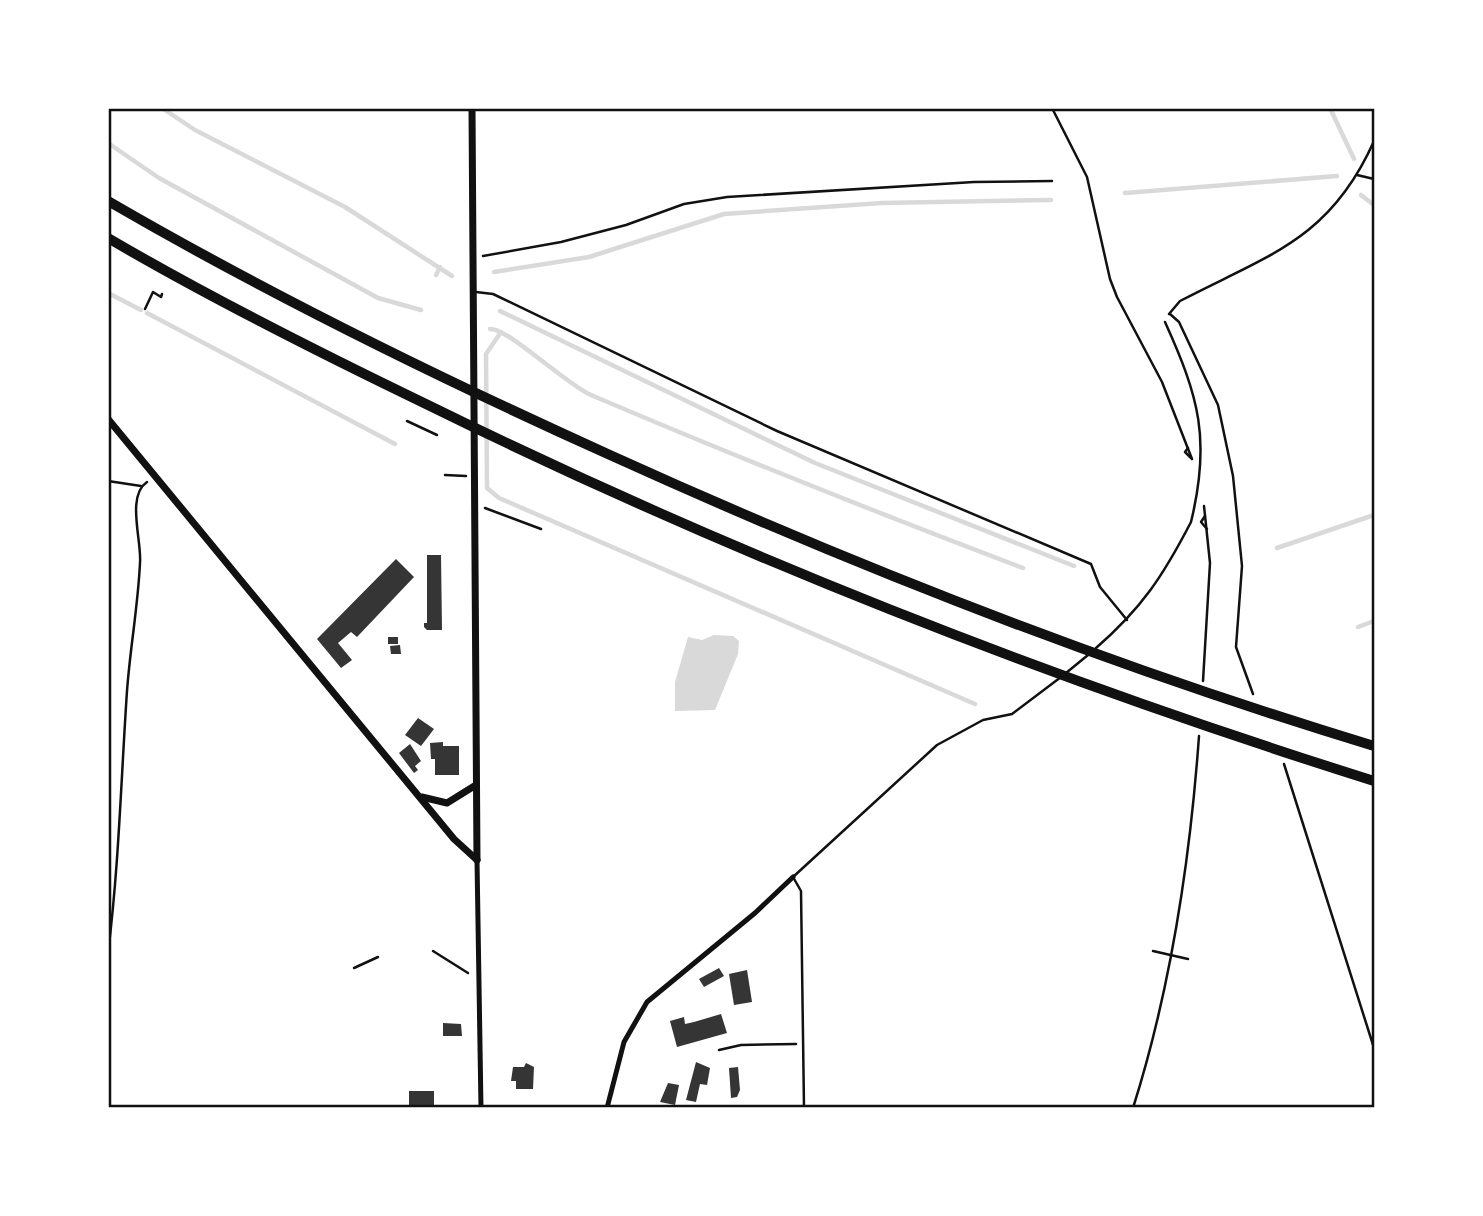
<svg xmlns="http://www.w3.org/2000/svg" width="1483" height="1216" font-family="Manrope,sans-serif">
<rect width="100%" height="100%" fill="#fff"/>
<polygon fill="#d9d9d9" points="714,635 733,636 739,641 738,654 715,710 675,711 675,682 688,637 702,640"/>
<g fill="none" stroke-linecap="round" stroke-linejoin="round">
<g stroke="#d9d9d9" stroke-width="4.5">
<polyline points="162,108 195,130 345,207 452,276"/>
<polyline points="1330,108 1354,159"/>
<polyline points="108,143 159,178 378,298 421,310"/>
<polyline points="1125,193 1337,176"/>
<polyline points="1361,195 1374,205"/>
<polyline points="494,272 589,257 724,214 882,203 1051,200"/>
<polyline points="436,275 440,267"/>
<polyline points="108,293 141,310"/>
<polyline points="500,311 815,463 1074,566"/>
<polyline points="147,313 395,444"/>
<path d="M490,329C508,328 567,385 591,395C734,456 878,513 1023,568"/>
<polyline points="501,332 486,354 487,488 499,498 975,704"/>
<polyline points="1277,548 1374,515"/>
<polyline points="1358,627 1374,621"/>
</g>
</g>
<g fill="#353535">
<polygon points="427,555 441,555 442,630 427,630 424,627 424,623 427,623"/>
<polygon points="396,559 414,577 357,637 351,632 338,643 352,660 341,668 317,639"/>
<rect x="388" y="637" width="10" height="7"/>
<polygon points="400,645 401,654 391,654 390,646"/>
<polygon points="418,718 434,729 421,746 405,735"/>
<polygon points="443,742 443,746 459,746 459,775 435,775 435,759 431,759 430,743"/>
<polygon points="410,744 421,761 415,766 418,770 414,773 399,753"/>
<polygon points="719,968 724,976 704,987 699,979"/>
<polygon points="747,970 752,1002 734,1005 729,974"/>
<polygon points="721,1014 727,1033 677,1047 670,1021 684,1017 685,1024 694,1022"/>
<polygon points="443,1023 461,1024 462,1036 443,1036"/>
<polygon points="696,1062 710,1068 707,1085 700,1084 696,1102 686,1100"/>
<polygon points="526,1063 534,1067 533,1089 516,1089 516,1081 511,1081 513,1067 524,1067"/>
<polygon points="738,1067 740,1090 737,1097 731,1098 729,1068"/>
<polygon points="668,1083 679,1085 675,1105 660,1102"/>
<rect x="409" y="1091" width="25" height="16"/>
</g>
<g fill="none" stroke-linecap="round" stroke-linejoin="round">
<g stroke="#111" stroke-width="2.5">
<polyline points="1052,108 1087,177 1110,279 1117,297 1162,382 1192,459"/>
<polyline points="1357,175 1374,179"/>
<polyline points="483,256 561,242 626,225 684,204 727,197 974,182 1052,181"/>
<polyline points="145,309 153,292 161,297 162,294"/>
<path d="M1169,314L1180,301C1268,255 1330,240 1374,141"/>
<polyline points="1170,314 1179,322 1218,405 1233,476 1242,566 1236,647 1253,694"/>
<polyline points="407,421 437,435"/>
<polyline points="1188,448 1185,452 1191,458"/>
<polyline points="445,475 466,476"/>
<polyline points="108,481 141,486"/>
<polyline points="485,508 541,529"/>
<polyline points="1205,516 1201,522 1207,529"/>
<polyline points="1203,681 1210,563 1204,506"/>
<polyline points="1284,764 1374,1048"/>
<polyline points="433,951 468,973"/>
<polyline points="1153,951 1188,959"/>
<path d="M108,953C119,865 121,779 127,691C130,649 138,606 140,563C142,541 126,496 147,482"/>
<polyline points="354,968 378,957"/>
<polyline points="719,1050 741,1045 796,1044"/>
<path d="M1133,1108C1171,988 1190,861 1199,736"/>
</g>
<g stroke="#111" stroke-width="2.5">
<polyline points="476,292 493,294 777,431 1091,564 1100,587 1127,620"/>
<path d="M1096,648C1142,608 1163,576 1191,522C1211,440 1199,397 1165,322"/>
<polyline points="1066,673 1088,655"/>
<polyline points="804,1108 801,891 793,877 937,745 983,720 1012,714 1061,677"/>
</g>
<g stroke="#111" stroke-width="5">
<polyline points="477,860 481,1108"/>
<polyline points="607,1108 624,1042 647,1002 755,913 793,877"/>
</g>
<g stroke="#111" stroke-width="7">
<polyline points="472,108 477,860"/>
<polyline points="108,419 454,839 477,860"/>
<polyline points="422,797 447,803 476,785"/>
</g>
<g stroke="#111" stroke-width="10">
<path d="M108,201C270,295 439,378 610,455C859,568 1113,667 1374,746"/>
<path d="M108,238C212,299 320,353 428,405C733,555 1050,679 1374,781"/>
</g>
</g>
<rect width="1483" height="1216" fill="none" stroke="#ffffff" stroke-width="220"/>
<rect x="110" y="110" width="1263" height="996" fill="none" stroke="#111" stroke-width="2.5"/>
</svg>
